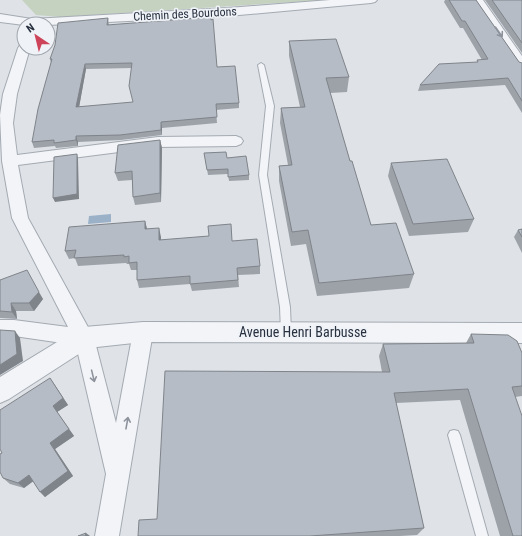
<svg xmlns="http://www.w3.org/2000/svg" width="522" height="536" font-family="'Roboto Condensed',sans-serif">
<rect width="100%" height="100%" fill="#dfe3e8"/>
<polygon fill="#c5d2c0" points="22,0 326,0 60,17 36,15"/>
<polygon fill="#9ab1c8" points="111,214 111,222 88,224 89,216"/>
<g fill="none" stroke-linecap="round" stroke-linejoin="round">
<g stroke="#a4aab2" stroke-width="2">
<g id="service">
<polygon points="261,63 264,65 274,106 267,175 290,307 291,332 289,335 286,336 283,335 281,332 280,307 259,175 266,106 258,65"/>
<polygon points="454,430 458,431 460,435 488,536 476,536 448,435 450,431"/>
</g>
</g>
<g stroke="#a4aab2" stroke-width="2">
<g id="minor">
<polygon points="330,0 377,0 375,2 371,3 228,16 48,25 48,24 24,25 0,22 0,14 32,19 228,8"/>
<polygon points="471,0 483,0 522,56 522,69 517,68"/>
<polygon points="24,44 24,48 30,48 17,94 13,123 17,155 158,137 236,136 241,138 243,141 241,144 236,146 158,147 18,165 28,218 94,338 116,423 133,332 136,326 143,323 150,326 153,332 119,536 95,536 106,474 76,345 14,336 0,336 0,320 14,320 68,327 12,218 2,161 0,115 3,94 18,48 20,45"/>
</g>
</g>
<g stroke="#a4aab2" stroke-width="2">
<polygon id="tertiary" points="143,322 522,323 522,343 143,342 88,348 9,399 0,403 0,377 75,331 84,327"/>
</g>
<use href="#service" fill="#f2f4f7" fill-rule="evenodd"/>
<use href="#minor" fill="#f2f4f7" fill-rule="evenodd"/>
<use href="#tertiary" fill="#f2f4f7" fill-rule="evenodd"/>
</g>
<g fill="#9da2a9" fill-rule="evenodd">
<polygon points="445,0 476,0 519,62 522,63 522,113 505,85 418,91 420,85 477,62 477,60 482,60 463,28 460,28 444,2"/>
<polygon points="485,0 522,0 522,53"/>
<path d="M108,18L109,25L217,67L239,103V108L216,110L217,123L162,128V135L121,140L78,142V146L56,148L55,146L34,148L32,142L51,63L50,59ZM132,68L133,103L79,107L86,69Z"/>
<polygon points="289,41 349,77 347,92 330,93 350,161 371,225 414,274 409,288 317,296 306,244 291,246 279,181 279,166 288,165 280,123 281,108 300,107 289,56"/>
<polygon points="160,140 162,148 161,202 135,205 133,197 132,180 118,181 115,173"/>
<polygon points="204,153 227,158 249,175 249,180 229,181 228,174 208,175"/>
<polygon points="391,163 474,219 468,232 409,236 388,176"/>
<polygon points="145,221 147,229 161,237 161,240 232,241 260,266 260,274 238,275 239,287 192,291 190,284 139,288 137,280 137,270 131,270 129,264 127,264 126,263 78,266 75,258 69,259 65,251"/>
<polygon points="522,229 522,253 514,237 518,230"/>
<polygon points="0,280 43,299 34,311 16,311 17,319 0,318"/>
<polygon points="471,334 522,353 522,396 515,397 522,536 500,536 460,400 396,403 424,528 417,535 400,536 138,536 157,519 382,372 379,356 383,344 466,343"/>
<polygon points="50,378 68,405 57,412 74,436 55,449 73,476 45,497 33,481 24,488 10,484 3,478"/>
</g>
<g fill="#7f848a">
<polygon points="85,64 86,69 78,113 76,107"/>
<polygon points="161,122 162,128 162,135 161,130"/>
<polygon points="76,136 78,142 78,146 76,140"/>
<polygon points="160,140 162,148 161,202 160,193"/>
<polygon points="77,154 78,159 79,199 55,202 53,198"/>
<polygon points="145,221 147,229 145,229"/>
<polygon points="159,228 161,237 161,248 159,240"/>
<polygon points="39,292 43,299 34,311 29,303"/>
<polygon points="11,303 16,311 17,319 12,312"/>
<polygon points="15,331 20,338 23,361 0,375 0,365"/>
<polygon points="50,378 68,405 57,412 74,436 55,449 73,476 45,497 40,492 50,443 53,406"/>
<polygon points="29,475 35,480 24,488 18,483"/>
<polygon points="86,533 90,536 85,536"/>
</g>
<g fill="#b6bcc5" stroke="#7f848a" fill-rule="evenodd">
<polygon points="449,0 476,0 519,62 522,63 522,101 508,78 420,85 439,64 478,62 477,60 488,59 465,21 462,21"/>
<polygon points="492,0 522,0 522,43"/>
<path d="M211,17V20L213,19L217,67L235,66L239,103L216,104L217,117L161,122V130L120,135L76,136V140L54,143V140L32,142L38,109L52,59H50L55,45L58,23L108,18L107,25ZM132,63L129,86L133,102L76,107L85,64Z"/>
<polygon points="336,39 349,77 326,78 350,161 352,161 371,225 396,223 414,274 319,283 308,230 292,232 279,166 292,165 281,108 305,107 289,41"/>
<polygon points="160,140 160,193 133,197 132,171 115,173 118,145"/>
<polygon points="226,152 227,158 246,156 249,175 228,177 228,169 207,170 204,153"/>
<polygon points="77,154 77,194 53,198 54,157"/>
<polygon points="447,159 474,219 413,224 391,163"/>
<polygon points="145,221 145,229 159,228 159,240 209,236 208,226 231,224 232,241 257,239 260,266 237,268 238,280 190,284 190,276 137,280 137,262 129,263 129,256 124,257 124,255 74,258 76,250 65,251 69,227"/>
<polygon points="522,229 522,237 518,230"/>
<polygon points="27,270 39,292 29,303 11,303 12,312 0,311 0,280"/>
<polygon points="0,330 15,331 17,354 0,365"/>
<polygon points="471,334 508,335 517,341 522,353 522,386 512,387 522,416 522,536 513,536 468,389 394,393 424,528 310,536 138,536 139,520 157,519 165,371 390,372 383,344 474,343"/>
<polygon points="50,378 63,398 53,406 69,429 50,443 68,471 40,492 29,475 18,483 3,478 0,472 0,454 2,453 0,449 0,410"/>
<polygon points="86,533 85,536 78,536"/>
</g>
<defs><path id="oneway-shaft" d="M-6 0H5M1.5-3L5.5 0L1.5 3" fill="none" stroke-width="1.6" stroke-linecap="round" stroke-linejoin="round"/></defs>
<g stroke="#8d929c">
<use href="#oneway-shaft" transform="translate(499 32) rotate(55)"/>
<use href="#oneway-shaft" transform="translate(93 376) rotate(76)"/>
<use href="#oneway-shaft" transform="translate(127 423) rotate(-80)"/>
</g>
<g text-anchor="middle" stroke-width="3.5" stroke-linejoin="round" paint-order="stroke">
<g font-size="12" fill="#283140" stroke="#eff2f6">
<text transform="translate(185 14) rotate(-3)" y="4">Chemin des Bourdons</text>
</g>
<g font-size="14" fill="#283140" stroke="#eff2f6">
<text x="303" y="337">Avenue Henri Barbusse</text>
</g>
</g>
<g transform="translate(36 36) rotate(325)"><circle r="19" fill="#eff2f6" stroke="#9fa5ad"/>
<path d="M0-3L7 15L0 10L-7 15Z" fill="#cd445a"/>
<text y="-6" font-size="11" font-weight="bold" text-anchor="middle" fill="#283140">N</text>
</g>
</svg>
